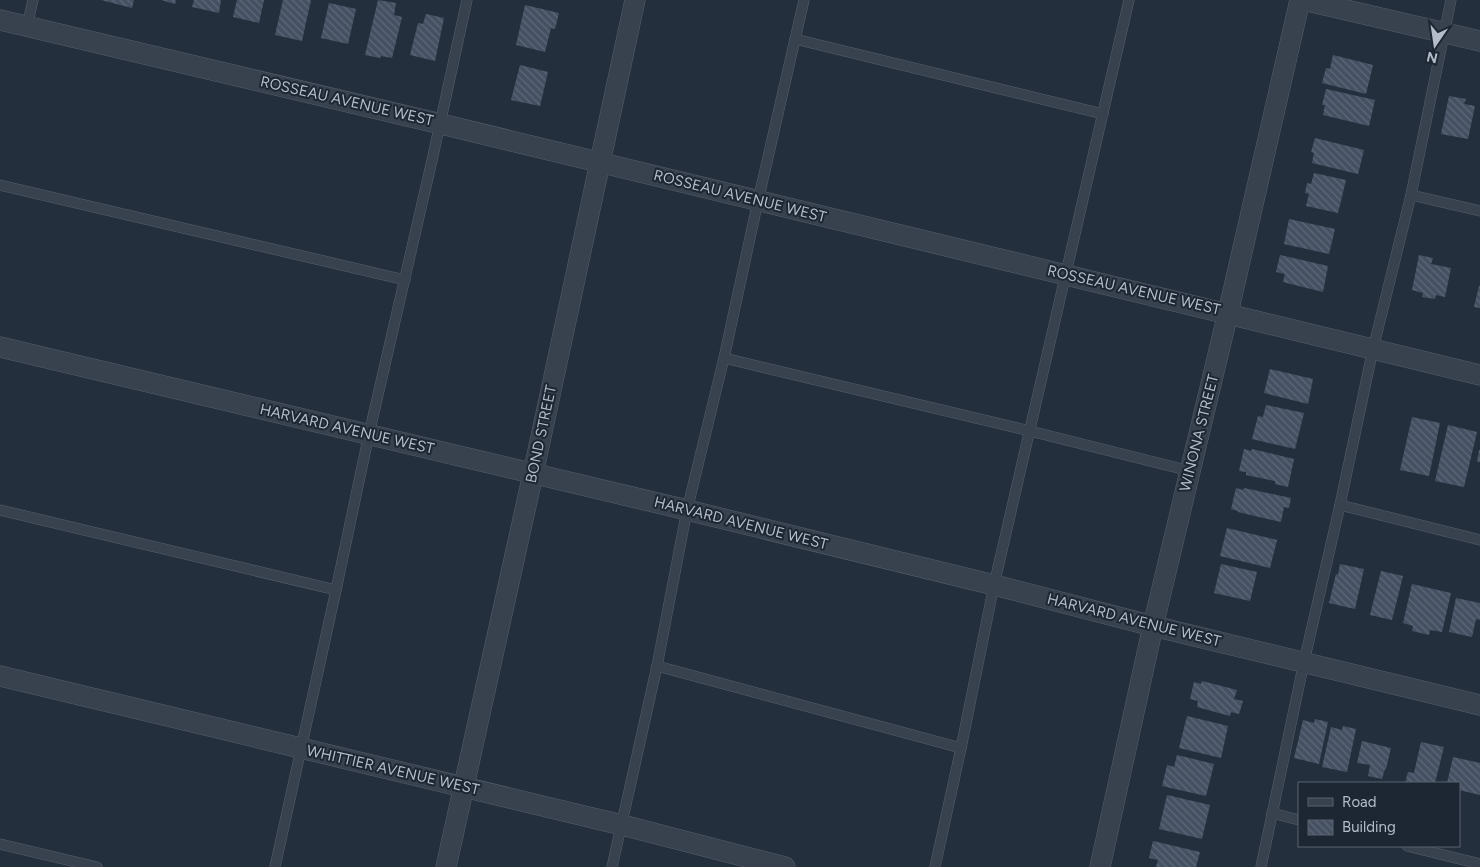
<svg xmlns="http://www.w3.org/2000/svg" width="1480" height="867" font-family="Figtree,sans-serif">
<defs>
<pattern id="building-back-hatch" width="6" height="6" patternUnits="userSpaceOnUse" patternTransform="scale(1.25)"><rect width="6" height="6" fill="#455162"/><path d="M-1 5l2 2M0 0l6 6M5-1l2 2" fill="none" stroke="#5d6877"/></pattern>
</defs>
<rect width="100%" height="100%" fill="#242f3e"/>
<g fill="url(#building-back-hatch)">
<polygon points="101,0 134,0 132,8"/>
<polygon points="161,0 176,0 175,4"/>
<polygon points="194,0 221,0 219,13 192,7"/>
<polygon points="237,0 264,0 259,23 233,17"/>
<polygon points="283,0 311,0 302,41 275,35"/>
<polygon points="378,0 396,3 394,15 402,17 392,58 381,56 380,58 365,55"/>
<polygon points="329,3 356,9 348,44 321,38"/>
<polygon points="525,5 559,13 555,29 551,28 545,52 516,45"/>
<polygon points="426,14 444,18 435,61 410,55 418,23 423,24"/>
<polygon points="1333,55 1373,65 1366,94 1322,83 1326,68 1330,69"/>
<polygon points="520,65 548,72 540,106 511,100"/>
<polygon points="1326,89 1375,100 1369,126 1323,115 1325,105 1322,105"/>
<polygon points="1449,96 1466,99 1464,104 1475,106 1468,139 1441,134"/>
<polygon points="1315,138 1364,150 1358,174 1312,163 1314,153 1311,152"/>
<polygon points="1314,173 1346,180 1338,213 1306,206 1309,194 1305,193 1307,183 1311,184"/>
<polygon points="1289,219 1335,229 1329,254 1284,244"/>
<polygon points="1280,255 1328,266 1323,292 1283,282 1285,274 1276,272"/>
<polygon points="1419,255 1433,258 1431,264 1451,268 1445,297 1436,295 1435,299 1422,297 1423,293 1412,290"/>
<polygon points="1479,286 1480,286 1480,308 1474,307"/>
<polygon points="1270,369 1313,379 1308,404 1264,393"/>
<polygon points="1266,405 1304,413 1295,449 1252,439 1258,416 1263,417"/>
<polygon points="1412,417 1440,423 1429,476 1400,470"/>
<polygon points="1448,425 1477,432 1464,487 1435,481"/>
<polygon points="1244,449 1251,451 1252,449 1294,459 1288,487 1275,484 1275,481 1246,475 1246,472 1239,471"/>
<polygon points="1479,450 1480,450 1480,462 1477,462"/>
<polygon points="1236,488 1243,490 1244,488 1291,498 1289,508 1284,507 1281,522 1238,512 1238,511 1231,509"/>
<polygon points="1227,528 1277,540 1270,568 1220,556"/>
<polygon points="1221,564 1257,572 1250,601 1214,593"/>
<polygon points="1340,564 1364,569 1355,609 1329,603 1336,574 1338,575"/>
<polygon points="1381,571 1403,576 1392,620 1370,615"/>
<polygon points="1412,584 1451,593 1442,632 1430,630 1429,635 1412,631 1413,626 1403,623"/>
<polygon points="1456,598 1480,603 1480,620 1476,619 1472,637 1449,632"/>
<polygon points="1202,681 1237,690 1234,699 1243,701 1239,714 1231,712 1230,716 1197,707 1198,701 1190,699 1194,682 1201,684"/>
<polygon points="1187,716 1228,726 1221,758 1179,748"/>
<polygon points="1315,719 1328,722 1319,764 1294,758 1303,720 1314,723"/>
<polygon points="1343,726 1356,729 1347,772 1322,767 1331,727 1342,730"/>
<polygon points="1362,741 1391,748 1386,769 1385,769 1382,779 1368,776 1370,765 1357,763"/>
<polygon points="1421,742 1444,747 1435,783 1405,783 1408,772 1414,773"/>
<polygon points="1177,755 1214,764 1206,796 1162,786 1167,765 1174,767"/>
<polygon points="1453,757 1480,763 1480,795 1459,790 1459,783 1447,783"/>
<polygon points="1167,795 1210,805 1202,839 1159,829"/>
<polygon points="1153,841 1200,852 1196,867 1156,867 1158,860 1149,858"/>
</g>
<g fill="none" stroke-linecap="round" stroke-linejoin="round">
<g stroke="#565f6c" stroke-width="11">
<g id="service">
<polyline points="27,26 33,0"/>
<polyline points="795,39 1103,114"/>
<polyline points="0,185 405,280"/>
<polyline points="1411,195 1480,211"/>
<polyline points="724,358 1030,431 1190,471"/>
<polyline points="1340,505 1480,540"/>
<polyline points="0,510 336,590"/>
<polyline points="657,666 961,748"/>
<polyline points="1272,813 1299,820"/>
<polyline points="0,844 97,867"/>
<polyline points="1407,846 1480,864"/>
<polyline points="275,867 336,590 369,434 433,156 467,0"/>
<polyline points="612,867 657,666 687,510 724,358 758,201 804,0"/>
<polyline points="935,867 961,748 994,585 1129,0"/>
<polyline points="1261,867 1304,662 1340,505 1373,349 1411,195 1451,0"/>
</g>
</g>
<g stroke="#565f6c" stroke-width="21">
<g id="minor">
<polyline points="1303,0 1480,41"/>
<polyline points="0,20 441,124 1480,375"/>
<polyline points="0,347 687,510 994,585 1153,626 1480,705"/>
<polyline points="0,676 622,825 785,867"/>
<polyline points="446,867 533,474 635,0"/>
<polyline points="1100,867 1153,626 1228,313 1300,0"/>
</g>
</g>
<use href="#service" stroke="#38414e" stroke-width="10"/>
<use href="#minor" stroke="#38414e" stroke-width="20"/>
</g>
<g text-anchor="middle" stroke-width="4" stroke-linejoin="round" paint-order="stroke">
<g font-size="15" fill="#b4bcc9" stroke="#1d2633">
<text transform="translate(347 101) rotate(13)" y="5">ROSSEAU AVENUE WEST</text>
<text transform="translate(740 196) rotate(14)" y="5">ROSSEAU AVENUE WEST</text>
<text transform="translate(1134 290) rotate(13)" y="5">ROSSEAU AVENUE WEST</text>
<text transform="translate(347 429) rotate(13)" y="5">HARVARD AVENUE WEST</text>
<text transform="translate(1199 433) rotate(-76)" y="5">WINONA STREET</text>
<text transform="translate(541 434) rotate(-78)" y="5">BOND STREET</text>
<text transform="translate(741 523) rotate(14)" y="5">HARVARD AVENUE WEST</text>
<text transform="translate(1134 620) rotate(14)" y="5">HARVARD AVENUE WEST</text>
<text transform="translate(393 770) rotate(13)" y="5">WHITTIER AVENUE WEST</text>
</g>
</g>
<rect x="1298" y="782" width="162" height="65" fill="#1d2633" stroke="#59626f"/>
<rect x="1308" y="798" width="25" height="8" fill="#38414e" stroke="#59626f"/>
<text x="1342" y="807" font-size="15" fill="#b4bcc9">Road</text>
<rect x="1308" y="820" width="25" height="15" fill="url(#building-back-hatch)" stroke="#59626f"/>
<text x="1342" y="832" font-size="15" fill="#b4bcc9">Building</text>
<g transform="translate(1435 45) rotate(193)" stroke="#1d2633" stroke-width="4" paint-order="stroke">
<path d="M0-4L9 19L0 12L-9 19Z" fill="#b4bcc9"/>
<text y="-8" font-size="14" font-weight="bold" text-anchor="middle" fill="#b4bcc9">N</text>
</g>
</svg>
